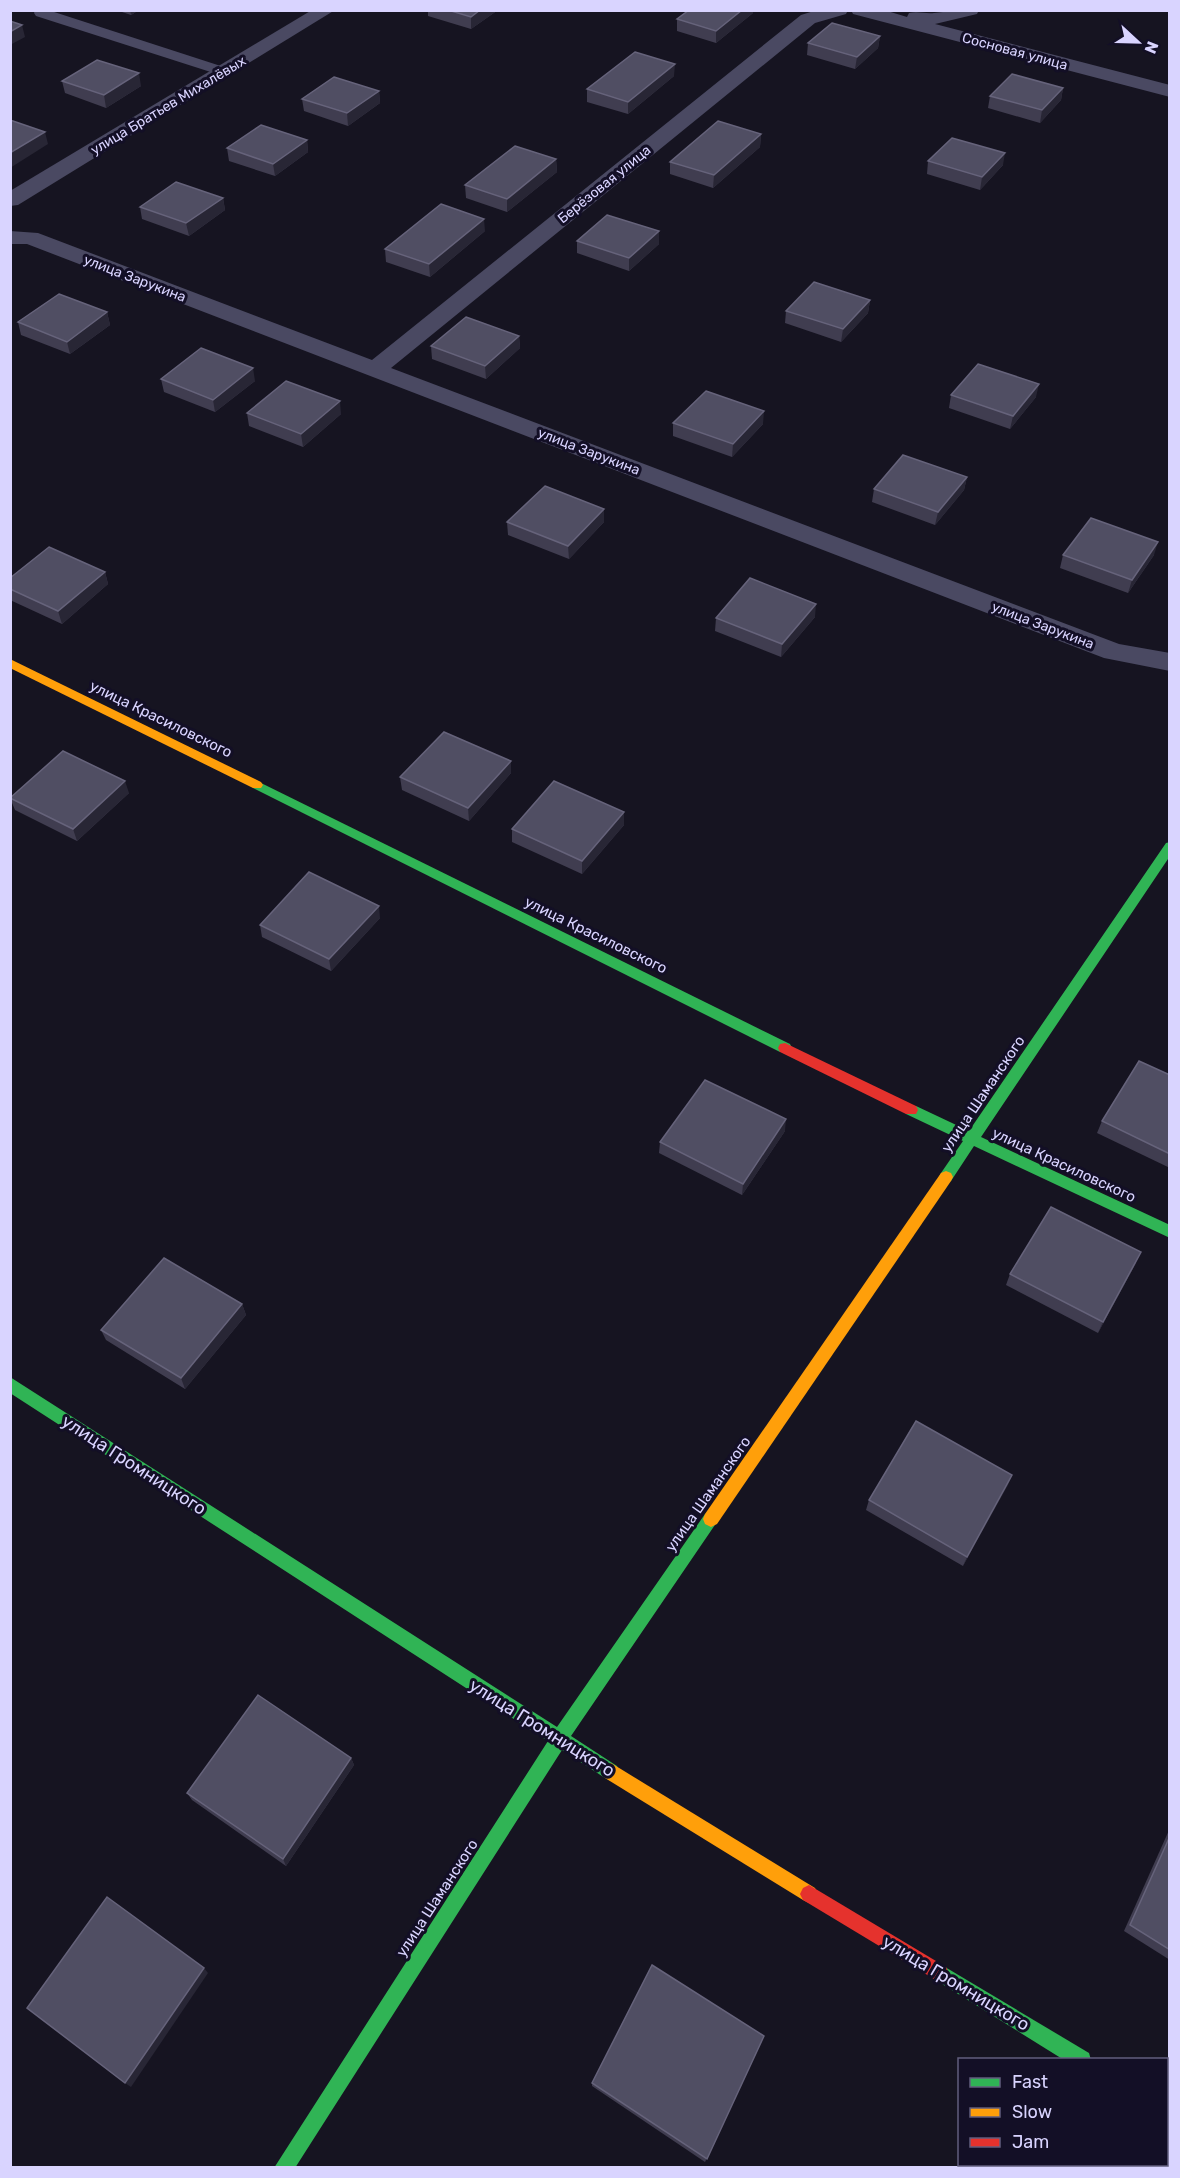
<svg xmlns="http://www.w3.org/2000/svg" width="1180" height="2178" font-family="Rubik,sans-serif">
<rect width="100%" height="100%" fill="#161421"/>
<g fill="none" stroke-linecap="round" stroke-linejoin="round">
<polygon fill="#4a4962" fill-rule="evenodd" points="35,10 48,10 230,69 233,72 230,75 220,75 36,16 34,13"/>
<g fill="#4a4962" fill-rule="evenodd">
<polygon points="312,10 335,10 18,205 10,206 10,191"/>
<polygon points="817,10 848,10 846,14 815,23 391,368 1119,644 1170,653 1170,671 1104,658 27,244 10,244 10,231 38,233 372,360 801,15"/>
<path d="M851,10H884L907,17L909,13C918,11 926,14 934,13C949,11 964,10 979,10L977,14L935,24L1170,85V97L853,14Z"/>
<polygon points="1166,2088 1170,2089 1170,2136 1166,2135"/>
</g>
<g fill="#30b455" fill-rule="evenodd">
<polygon points="257,781 790,1044 792,1048 790,1052 780,1052 253,788 251,785 253,782"/>
<polygon points="1170,842 1170,856 981,1137 1170,1225 1170,1238 974,1146 951,1181 946,1183 941,1181 939,1177 941,1173 963,1141 906,1114 904,1110 906,1106 916,1106 969,1131 1166,843"/>
<polygon points="10,1377 557,1727 705,1514 711,1511 717,1514 719,1519 571,1736 617,1766 620,1772 617,1778 611,1781 605,1778 562,1750 295,2168 274,2168 548,1741 10,1393"/>
<polygon points="940,1964 1089,2053 1091,2060 1064,2060 934,1979 931,1973 934,1967"/>
</g>
<g fill="#ff9f0a" fill-rule="evenodd">
<polygon points="10,659 261,782 263,785 261,788 253,788 10,668"/>
<polygon points="946,1171 951,1173 953,1177 951,1181 717,1524 711,1527 705,1524 703,1519 705,1514 941,1173"/>
<polygon points="611,1763 815,1888 818,1894 815,1900 809,1903 803,1900 605,1778 602,1772 605,1766"/>
</g>
<g fill="#e5322d" fill-rule="evenodd">
<polygon points="785,1043 916,1106 918,1110 916,1114 906,1114 780,1052 778,1048 780,1044"/>
<polygon points="809,1885 946,1967 949,1973 946,1979 940,1982 934,1979 803,1900 800,1894 803,1888"/>
</g>
</g>
<g fill="#403d50">
<polygon points="116,10 139,10 131,15"/>
<polygon points="428,10 498,10 471,29 428,16"/>
<polygon points="689,10 753,10 753,13 716,43 677,31 677,19"/>
<polygon points="880,36 878,48 855,69 807,55 808,43"/>
<polygon points="674,76 628,114 587,102 587,89"/>
<polygon points="62,81 141,86 106,108 65,93"/>
<polygon points="1063,88 1061,100 1040,123 988,108 990,96"/>
<polygon points="379,91 380,103 348,126 304,111 302,99"/>
<polygon points="761,134 760,147 713,188 670,174 670,162"/>
<polygon points="307,140 308,152 275,176 229,161 227,148"/>
<polygon points="556,159 557,172 507,212 466,198 465,185"/>
<polygon points="928,161 1003,165 980,190 927,174"/>
<polygon points="223,198 225,210 189,236 142,219 140,207"/>
<polygon points="485,231 430,277 386,262 385,249"/>
<polygon points="577,241 659,244 629,271 577,253"/>
<polygon points="870,300 868,313 841,342 785,323 786,311"/>
<polygon points="107,312 110,325 70,354 21,335 18,322"/>
<polygon points="519,336 520,348 486,379 432,359 431,346"/>
<polygon points="161,379 255,381 215,412 164,392"/>
<polygon points="951,395 1036,397 1010,429 949,408"/>
<polygon points="247,413 341,414 303,447 249,426"/>
<polygon points="673,423 763,424 732,457 673,436"/>
<polygon points="967,477 964,490 935,525 872,502 874,489"/>
<polygon points="507,522 604,522 569,559 508,535"/>
<polygon points="1063,555 1154,555 1128,593 1060,568"/>
<polygon points="105,572 108,584 62,624 10,600 10,578"/>
<polygon points="815,617 781,657 715,631 716,618"/>
<polygon points="511,761 511,773 469,821 402,790 400,777"/>
<polygon points="129,793 77,841 15,810 10,798"/>
<polygon points="624,825 582,874 512,842 512,829"/>
<polygon points="380,918 331,971 262,937 260,925"/>
<polygon points="1170,1075 1170,1168 1097,1133 1102,1121"/>
<polygon points="785,1131 742,1195 659,1153 660,1142"/>
<polygon points="1136,1263 1098,1333 1006,1285 1010,1274"/>
<polygon points="242,1304 246,1315 185,1389 106,1340 101,1330"/>
<polygon points="1012,1475 963,1566 866,1510 869,1500"/>
<polygon points="351,1758 354,1765 286,1866 192,1800 187,1793"/>
<polygon points="1170,1828 1170,1960 1124,1931"/>
<polygon points="764,2036 705,2162 592,2086 592,2083"/>
</g>
<g fill="#282635">
<polygon points="130,10 139,10 131,15"/>
<polygon points="480,10 498,10 471,29 471,17"/>
<polygon points="742,10 753,10 753,13 716,43 716,31"/>
<polygon points="22,25 25,37 10,45 10,32"/>
<polygon points="880,36 878,48 855,69 857,57"/>
<polygon points="675,64 674,76 628,114 628,102"/>
<polygon points="139,73 141,86 106,108 104,95"/>
<polygon points="1063,88 1061,100 1040,123 1042,110"/>
<polygon points="379,91 380,103 348,126 347,113"/>
<polygon points="45,132 48,144 10,168 10,153"/>
<polygon points="761,134 760,147 713,188 714,175"/>
<polygon points="307,140 308,152 275,176 273,164"/>
<polygon points="1005,153 1003,165 980,190 982,177"/>
<polygon points="556,159 557,172 507,212 507,199"/>
<polygon points="223,198 225,210 189,236 186,223"/>
<polygon points="484,219 485,231 430,277 429,264"/>
<polygon points="659,231 659,244 629,271 629,258"/>
<polygon points="870,300 868,313 841,342 843,329"/>
<polygon points="107,312 110,325 70,354 67,342"/>
<polygon points="519,336 520,348 486,379 485,366"/>
<polygon points="253,368 255,381 215,412 213,400"/>
<polygon points="1039,384 1036,397 1010,429 1013,416"/>
<polygon points="340,401 341,414 303,447 301,434"/>
<polygon points="764,411 763,424 732,457 733,444"/>
<polygon points="967,477 964,490 935,525 938,512"/>
<polygon points="604,509 604,522 569,559 568,546"/>
<polygon points="1158,542 1154,555 1128,593 1132,580"/>
<polygon points="105,572 108,584 62,624 58,611"/>
<polygon points="816,604 815,617 781,657 782,644"/>
<polygon points="511,761 511,773 469,821 468,808"/>
<polygon points="125,781 129,793 77,841 73,829"/>
<polygon points="624,812 624,825 582,874 582,861"/>
<polygon points="379,906 380,918 331,971 329,959"/>
<polygon points="786,1119 785,1131 742,1195 743,1184"/>
<polygon points="1141,1252 1136,1263 1098,1333 1103,1322"/>
<polygon points="242,1304 246,1315 185,1389 181,1378"/>
<polygon points="1012,1475 1008,1485 963,1566 967,1557"/>
<polygon points="351,1758 354,1765 286,1866 283,1859"/>
<polygon points="204,1968 208,1973 131,2087 125,2083"/>
</g>
<g fill="#504e63" stroke="#66637b" stroke-width="1.5">
<polygon points="448,10 480,10 471,17"/>
<polygon points="689,10 742,10 716,31 677,19"/>
<polygon points="10,21 22,25 10,32"/>
<polygon points="832,23 880,36 857,57 808,43"/>
<polygon points="635,52 675,64 628,102 587,89"/>
<polygon points="97,60 139,73 104,95 62,81"/>
<polygon points="1012,74 1063,88 1042,110 990,96"/>
<polygon points="334,77 379,91 347,113 302,99"/>
<polygon points="10,120 45,132 10,153"/>
<polygon points="718,121 761,134 714,175 670,162"/>
<polygon points="261,125 307,140 273,164 227,148"/>
<polygon points="952,138 1005,153 982,177 928,161"/>
<polygon points="515,146 556,159 507,199 465,185"/>
<polygon points="176,182 223,198 186,223 140,207"/>
<polygon points="441,204 484,219 429,264 385,249"/>
<polygon points="607,215 659,231 629,258 577,241"/>
<polygon points="814,282 870,300 843,329 786,311"/>
<polygon points="59,294 107,312 67,342 18,322"/>
<polygon points="466,317 519,336 485,366 431,346"/>
<polygon points="201,348 253,368 213,400 161,379"/>
<polygon points="978,364 1039,384 1013,416 951,395"/>
<polygon points="286,381 340,401 301,434 247,413"/>
<polygon points="706,391 764,411 733,444 673,423"/>
<polygon points="903,455 967,477 938,512 874,489"/>
<polygon points="545,486 604,509 568,546 507,522"/>
<polygon points="1091,518 1158,542 1132,580 1063,555"/>
<polygon points="49,547 105,572 58,611 10,589 10,578"/>
<polygon points="750,578 816,604 782,644 716,618"/>
<polygon points="444,732 511,761 468,808 400,777"/>
<polygon points="63,751 125,781 73,829 10,798"/>
<polygon points="554,781 624,812 582,861 512,829"/>
<polygon points="309,872 379,906 329,959 260,925"/>
<polygon points="1139,1061 1170,1075 1170,1154 1102,1121"/>
<polygon points="705,1080 786,1119 743,1184 660,1142"/>
<polygon points="1051,1207 1141,1252 1103,1322 1010,1274"/>
<polygon points="164,1258 242,1304 181,1378 101,1330"/>
<polygon points="916,1421 1012,1475 967,1557 869,1500"/>
<polygon points="258,1695 351,1758 283,1859 187,1793"/>
<polygon points="1170,1836 1170,1950 1130,1925"/>
<polygon points="107,1897 204,1968 125,2083 27,2008"/>
<polygon points="652,1965 764,2036 707,2159 592,2083"/>
</g>
<g text-anchor="middle" stroke-width="6" stroke-linejoin="round" paint-order="stroke">
<g font-size="14" fill="#d9d4ff" stroke="#130f26">
<text transform="translate(1015 51) rotate(15)" y="5">Сосновая улица</text>
<text transform="translate(168 105) rotate(-31)" y="5">улица Братьев Михалёвых</text>
<text transform="translate(604 184) rotate(-39)" y="5">Берёзовая улица</text>
<text transform="translate(135 278) rotate(21)" y="5">улица Зарукина</text>
<text transform="translate(589 451) rotate(21)" y="5">улица Зарукина</text>
<text transform="translate(1043 625) rotate(21)" y="5">улица Зарукина</text>
</g>
<g font-size="15" fill="#d9d4ff" stroke="#130f26">
<text transform="translate(161 719) rotate(26)" y="5">улица Красиловского</text>
<text transform="translate(596 935) rotate(26)" y="5">улица Красиловского</text>
<text transform="translate(983 1094) rotate(-56)" y="5">улица Шаманского</text>
<text transform="translate(1064 1165) rotate(25)" y="5">улица Красиловского</text>
<text transform="translate(708 1494) rotate(-55)" y="5">улица Шаманского</text>
<text transform="translate(437 1898) rotate(-57)" y="5">улица Шаманского</text>
</g>
<g font-size="18" fill="#d9d4ff" stroke="#130f26">
<text transform="translate(134 1465) rotate(33)" y="6">улица Громницкого</text>
<text transform="translate(542 1728) rotate(32)" y="6">улица Громницкого</text>
<text transform="translate(956 1983) rotate(31)" y="6">улица Громницкого</text>
</g>
</g>
<rect width="1180" height="2178" fill="none" stroke="#d9d4ff" stroke-width="24"/>
<rect x="958" y="2058" width="210" height="108" fill="#130f26" stroke="#625e7d" stroke-width="1.5"/>
<rect x="970" y="2078" width="30" height="9" fill="#30b455" stroke="#625e7d" stroke-width="1.5"/>
<text x="1012" y="2088" font-size="18" fill="#d9d4ff">Fast</text>
<rect x="970" y="2108" width="30" height="9" fill="#ff9f0a" stroke="#625e7d" stroke-width="1.5"/>
<text x="1012" y="2118" font-size="18" fill="#d9d4ff">Slow</text>
<rect x="970" y="2138" width="30" height="9" fill="#e5322d" stroke="#625e7d" stroke-width="1.5"/>
<text x="1012" y="2148" font-size="18" fill="#d9d4ff">Jam</text>
<g transform="translate(1138 42) rotate(112)" stroke="#130f26" stroke-width="4.5" paint-order="stroke">
<path d="M0-4.5L10 22L0 15L-10 22Z" fill="#d9d4ff"/>
<text y="-9" font-size="16" font-weight="bold" text-anchor="middle" fill="#d9d4ff">N</text>
</g>
</svg>
